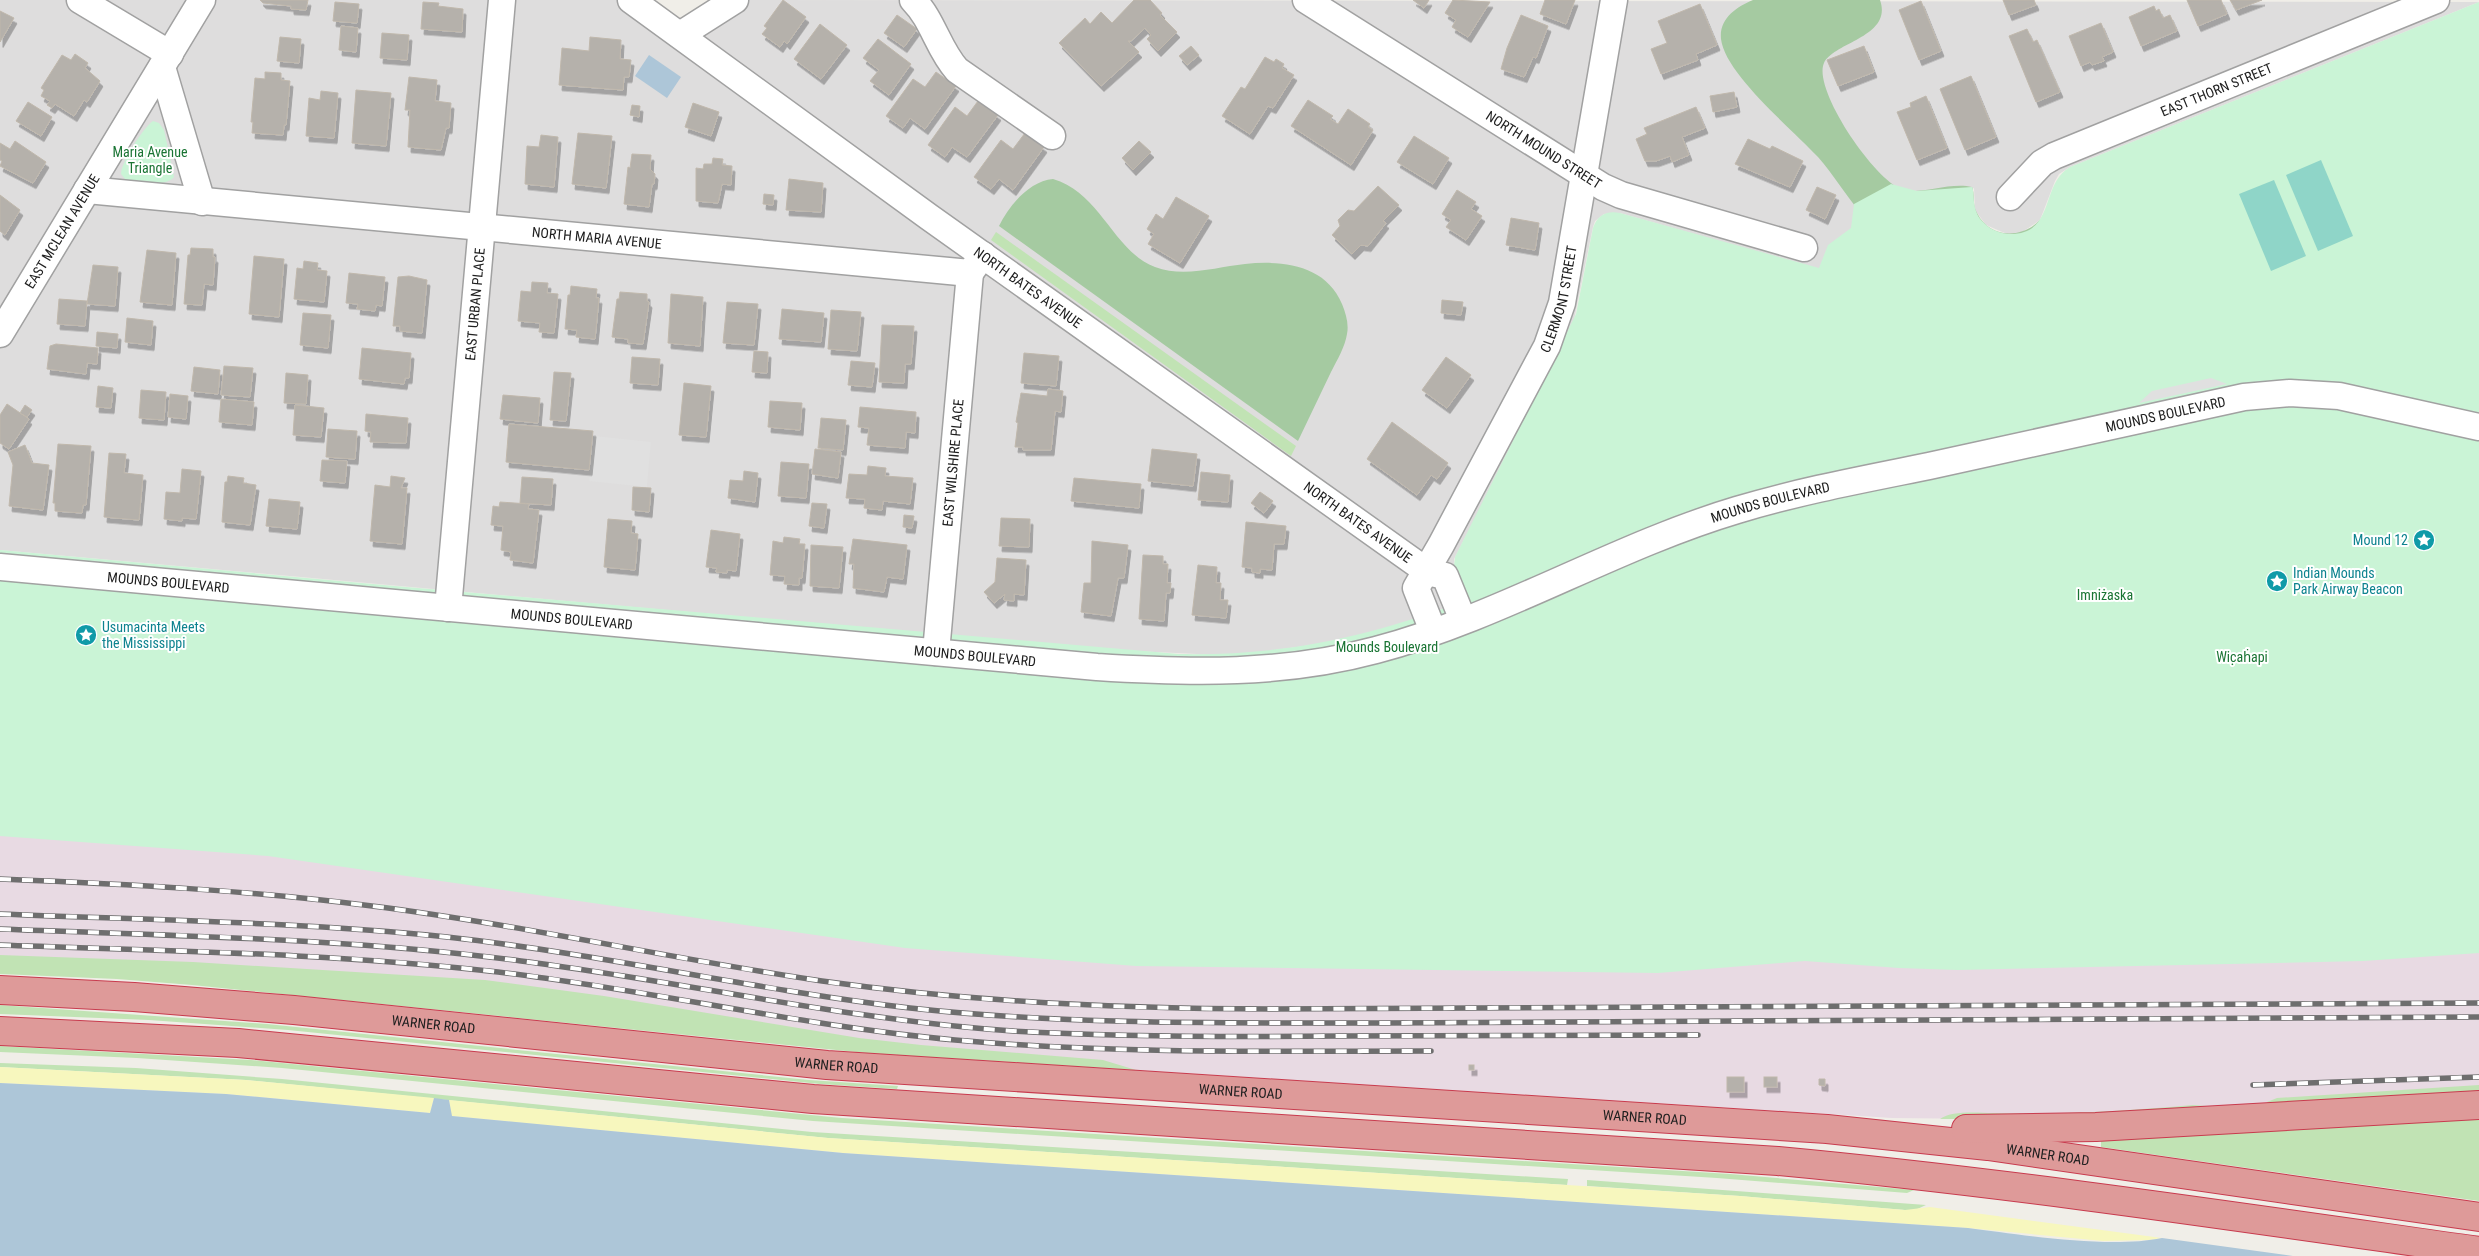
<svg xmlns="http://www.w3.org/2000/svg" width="2479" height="1256" font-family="'Roboto Condensed',sans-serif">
<defs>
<filter id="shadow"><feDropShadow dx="3" dy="5.5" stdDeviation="0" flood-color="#0004"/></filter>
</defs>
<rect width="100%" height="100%" fill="#f0eee8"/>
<polygon fill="#dedddd" points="0,0 628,0 679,36 736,0 2479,2 2070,167 2059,174 2055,181 2040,220 2021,233 2007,234 1986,225 1975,210 1974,188 1818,269 1620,213 1604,214 1595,221 1593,227 1574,320 1548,378 1454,559 1456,604 1398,625 1333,642 1253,653 1218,655 1134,651 989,639 0,550"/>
<polygon fill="#e8dae3" points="0,828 2479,939 2479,1094 1989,1119 1892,1118 1105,1068 1105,1063 1053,1060 0,958"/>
<g fill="#c1e3b4">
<polygon points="996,232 1296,446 1291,456 991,240"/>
<polygon points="0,955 193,962 485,980 604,996 859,1038 921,1045 1103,1060 1136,1070 866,1053 192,985 117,979 0,974"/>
<polygon points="0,1005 267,1024 809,1080 898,1086 897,1089 820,1084 288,1030 149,1020 0,1014"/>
<polygon points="0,1046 251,1060 842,1118 1730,1174 1914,1190 1907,1193 1717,1178 813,1121 282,1068 137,1058 0,1052"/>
<polygon points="0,1063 136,1068 282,1079 812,1132 1568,1179 1567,1185 828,1138 246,1080 0,1067"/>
<polygon points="2479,1085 2479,1094 2267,1104 2267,1102 2277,1098"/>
<path d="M2193,1105L2220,1107L1989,1119H1940C1952,1110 1978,1113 1993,1113C2059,1115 2127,1111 2193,1105Z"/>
<polygon points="2479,1116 2479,1201 2101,1147 2101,1137"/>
<polygon points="1587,1180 1926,1205 1913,1211 1905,1210 1740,1196 1587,1186"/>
</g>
<g fill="#a5caa1">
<path d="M1753,0H1880C1893,37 1834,42 1824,63C1812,89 1876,183 1904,190C1920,195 1949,182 1972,187C1975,193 1972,205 1977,213C1990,239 2022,239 2040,220L2111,251L1860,212C1845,194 1833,174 1818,157C1793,130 1725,74 1721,39C1719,19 1736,7 1753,0Z"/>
<path d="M1053,179C1101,193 1113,251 1155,267C1184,278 1216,267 1245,264C1283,260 1326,265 1342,304C1346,314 1349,324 1347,334C1345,347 1337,360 1331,372C1320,395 1309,418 1298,441L999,226C1009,206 1029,181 1053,179Z"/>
</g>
<g fill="#f7f7be">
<polygon points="0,1067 246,1080 434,1098 430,1113 226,1094 0,1083"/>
<polygon points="449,1100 828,1138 1740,1196 1905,1210 1930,1207 2162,1238 2149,1240 2103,1241 1968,1228 843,1153 451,1116"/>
</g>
<g fill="#caf4d6">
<path d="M2479,2V953L2363,961L1958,970L1899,968L1805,961L1658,973L1136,966L905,948L268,856L0,836V550L395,586L1179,654C1284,656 1369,637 1467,600L1454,566L1455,557L1576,314L1593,228C1597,215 1607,210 1620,213L1819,268L1828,245L1851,228L1854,204L1891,184L1917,191L1972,187C1975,191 1971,210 1982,221C1989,229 2000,234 2010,234C2056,234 2040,184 2070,167Z"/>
<path d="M153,121L159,123L164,130L174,177C165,188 137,182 125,179L121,174C121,162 143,128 153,121Z"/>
</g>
<g fill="#8fd5c8">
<polygon points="2321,160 2353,236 2318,251 2286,175"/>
<polygon points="2274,180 2306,256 2271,271 2239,194"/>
</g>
<g fill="#e0e0e0">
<polygon points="2211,378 2227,384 2139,403 2152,391"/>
<polygon points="594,436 651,442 647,487 589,481"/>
</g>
<g fill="#adc6d8">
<polygon points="649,55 681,77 667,98 635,76"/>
<path d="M0,1083L226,1094L430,1113L434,1098L449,1100L452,1116L843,1153L1968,1228C2023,1235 2109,1249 2162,1238L2293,1256H0Z"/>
</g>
<g fill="#b5b1ab" stroke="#c0b8ac" filter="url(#shadow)">
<polygon points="260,0 308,0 306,10 291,9 291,6 263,3"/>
<polygon points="783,0 806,17 787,44 784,41 780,47 762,34 767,28 764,26"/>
<polygon points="1134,0 1150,0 1162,13 1160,15 1177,32 1158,51 1147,39 1151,35 1145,28 1131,41 1128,41 1139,52 1101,86 1059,43 1085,18 1090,24 1101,12 1112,23"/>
<polygon points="1413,0 1429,0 1424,8"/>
<polygon points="1453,0 1490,2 1468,37 1452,27 1456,20 1445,13"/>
<polygon points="1545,0 1575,0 1566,24 1540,14"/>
<polygon points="2003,0 2034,0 2036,5 2009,15"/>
<polygon points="2187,0 2221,0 2227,14 2198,26"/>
<polygon points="2230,0 2262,0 2236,10"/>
<polygon points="1921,1 1941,51 1919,60 1899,10"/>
<polygon points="335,2 359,4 357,23 333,21"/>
<polygon points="423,2 439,3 438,6 463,9 462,32 421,29"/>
<polygon points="1700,4 1717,45 1696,54 1698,60 1661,74 1651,49 1667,43 1658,21"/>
<polygon points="2154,6 2156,11 2159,9 2163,18 2170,15 2177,31 2141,46 2129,17"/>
<polygon points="0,11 14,18 0,42"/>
<polygon points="897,15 917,29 904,47 884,33"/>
<polygon points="1521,15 1548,26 1536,58 1533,57 1524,77 1501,69 1507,48"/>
<polygon points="2101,23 2113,52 2102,57 2104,61 2092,65 2090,62 2081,66 2069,36"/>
<polygon points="820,24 847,45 821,79 794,59"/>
<polygon points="341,26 358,28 356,52 339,50"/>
<polygon points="2027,29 2033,42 2037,40 2060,92 2036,102 2009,36"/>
<polygon points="382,33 409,35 407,60 380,58"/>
<polygon points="280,37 301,39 299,63 277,61"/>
<polygon points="590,37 621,40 620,59 631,60 629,77 624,77 623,90 559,85 562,48 589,51"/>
<polygon points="878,39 911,64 889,95 870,81 879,70 863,58"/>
<polygon points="1191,46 1199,55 1187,65 1179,56"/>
<polygon points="1864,46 1874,72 1838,86 1827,60"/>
<polygon points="75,54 88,63 85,68 100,81 87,102 84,100 74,116 55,104 52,108 47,105 50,101 41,96 44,90 41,88 62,55 71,60"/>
<polygon points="1265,57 1274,62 1276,59 1284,64 1282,68 1294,75 1273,108 1268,106 1250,134 1222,116 1241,87 1245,89"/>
<polygon points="265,72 281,73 281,80 290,81 286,125 284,125 283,135 252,133 253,122 251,122 255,78 265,79"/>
<polygon points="936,72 956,86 925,129 910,118 903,128 886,116 913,79 925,87"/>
<polygon points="1971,76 1996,137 1965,150 1940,89"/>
<polygon points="409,77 437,80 435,101 451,103 449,128 446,128 441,150 408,147 410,110 405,110"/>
<polygon points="356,90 391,93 386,146 352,143"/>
<polygon points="321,91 338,93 334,138 306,136 309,98 320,100"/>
<polygon points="1734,92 1737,107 1713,112 1710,96"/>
<polygon points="1926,96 1947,148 1917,160 1897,112 1911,107 1910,103"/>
<polygon points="1308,100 1333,116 1330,119 1338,124 1348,109 1370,124 1368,127 1373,130 1351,165 1291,126"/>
<polygon points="978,101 998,115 967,157 952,147 945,157 928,145 955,107 967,116"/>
<polygon points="28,102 52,117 41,136 16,121"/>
<polygon points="693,103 719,112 711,136 685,127"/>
<polygon points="632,105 640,106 639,117 630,115"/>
<polygon points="1696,107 1705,128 1682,137 1689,155 1672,162 1670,156 1656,161 1645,161 1636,139 1647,134 1644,128"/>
<polygon points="578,133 612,136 606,188 572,184"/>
<polygon points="1025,133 1044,147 1013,190 999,179 991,189 974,177 1001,140 1013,149"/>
<polygon points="541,135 558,137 554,187 525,184 527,146 539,147"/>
<polygon points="1414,136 1449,158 1433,184 1397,162"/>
<polygon points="1748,139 1770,149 1772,146 1803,161 1790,187 1735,164"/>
<polygon points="15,141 46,162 33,183 0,166 2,161 0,160 0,143 10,149"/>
<polygon points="1139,141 1151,152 1133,170 1122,158"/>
<polygon points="632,154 651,155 650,169 655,174 654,184 652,184 649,207 624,204 628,167 630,168"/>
<polygon points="713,158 723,159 722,165 732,166 731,185 722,184 718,203 696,201 696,168 703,169 704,164 712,164"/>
<polygon points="789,179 823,183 821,212 786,210"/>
<polygon points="1378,186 1399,205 1383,221 1386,223 1368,246 1361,245 1352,254 1332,235 1340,226 1338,220 1348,210 1354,211"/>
<polygon points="1817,187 1836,195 1825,219 1806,210"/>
<polygon points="1457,190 1476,202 1471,209 1482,216 1466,240 1446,227 1451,220 1442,214"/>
<polygon points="764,194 774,195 773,205 763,204"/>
<polygon points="0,195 20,210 5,235 0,231"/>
<polygon points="1176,197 1209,216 1180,263 1148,244 1154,234 1147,229 1156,214 1163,219"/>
<polygon points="1511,218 1539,223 1535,250 1506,245"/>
<polygon points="191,248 213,249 213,257 215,257 213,285 204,284 202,305 184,304 188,255 190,255"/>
<polygon points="147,250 176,253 172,305 140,302"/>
<polygon points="254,256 284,259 279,317 249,314"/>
<polygon points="304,261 318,263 317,270 327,271 324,302 294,299 297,268 303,269"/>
<polygon points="93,265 118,267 115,306 87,304"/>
<polygon points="349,273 385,277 382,306 376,305 375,311 357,309 358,304 346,303"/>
<polygon points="409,276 427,280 422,333 400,331 400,326 393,326 398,277"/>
<polygon points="532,282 548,283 547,293 558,294 554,333 539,332 540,323 518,321 521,291 531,292"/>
<polygon points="571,286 597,289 596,298 599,298 595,339 576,337 577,330 565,329 568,295 570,295"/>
<polygon points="620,292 647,294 647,301 649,302 643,344 628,343 628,339 612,337 617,299 619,299"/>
<polygon points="671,294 703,297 700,346 668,343"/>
<polygon points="59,299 87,301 85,326 57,324"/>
<polygon points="1442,300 1463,302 1461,315 1441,313"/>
<polygon points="727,302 758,304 754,345 723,343"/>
<polygon points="782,309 824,313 821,342 779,339"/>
<polygon points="831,310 861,312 857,351 828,349"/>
<polygon points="303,313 331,315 328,348 300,345"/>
<polygon points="127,318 153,321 151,345 125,342"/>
<polygon points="882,325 914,326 911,364 905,364 904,383 879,382"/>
<polygon points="97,332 118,334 117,348 96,346"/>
<polygon points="56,344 98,348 97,364 87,363 86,374 47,369 50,346"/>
<polygon points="362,348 411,353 409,378 405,378 404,384 359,379"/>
<polygon points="754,351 768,352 767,373 752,372"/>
<polygon points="1024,353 1059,356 1056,386 1021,383"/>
<polygon points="632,357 660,359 658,385 630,383"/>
<polygon points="1446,357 1471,375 1447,408 1422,390"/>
<polygon points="851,361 875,363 872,387 848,385"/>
<polygon points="224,366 253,368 250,397 221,395"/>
<polygon points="194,367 220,370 218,394 191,391"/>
<polygon points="554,372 571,373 566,421 550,420"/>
<polygon points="286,373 308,375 306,404 284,403"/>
<polygon points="684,383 711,386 706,437 679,435"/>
<polygon points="98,386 113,388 111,408 96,407"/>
<polygon points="1048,389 1063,391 1061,412 1055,411 1051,450 1023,450 1023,447 1015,447 1018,423 1016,422 1021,393 1047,396"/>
<polygon points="141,390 166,392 164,420 139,418"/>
<polygon points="170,394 188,396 186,419 168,417"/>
<polygon points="503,395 540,398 538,423 500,419"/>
<polygon points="221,399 254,402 252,425 219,422"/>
<polygon points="770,401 802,403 800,430 768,427"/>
<polygon points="7,404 29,419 9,449 0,443 0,415"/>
<polygon points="25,405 32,410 27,417 20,413"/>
<polygon points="295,405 324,408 321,437 293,435"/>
<polygon points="860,407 916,412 915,433 906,432 905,448 867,445 869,428 858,427"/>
<polygon points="366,414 408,418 406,443 370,442 371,432 365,431"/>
<polygon points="821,418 846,420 843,450 818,448"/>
<polygon points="1392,422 1448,463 1437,479 1431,475 1417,495 1367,459"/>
<polygon points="509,424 593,431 589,470 506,462"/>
<polygon points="328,429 357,431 355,459 326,457"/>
<polygon points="58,444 91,446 86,505 83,505 82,513 55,511 55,503 53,503"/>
<polygon points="25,445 32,463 49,465 43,510 9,506 13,465 8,452"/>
<polygon points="815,449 841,452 838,478 812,474"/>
<polygon points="1152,449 1197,454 1193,486 1148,481"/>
<polygon points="109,453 126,454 124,473 143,475 139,520 104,517"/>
<polygon points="322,460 347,461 345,483 320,481"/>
<polygon points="781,462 809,464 806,498 778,496"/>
<polygon points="868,466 886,468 885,476 913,478 910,504 883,501 882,510 864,508 865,499 846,498 849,474 867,475"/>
<polygon points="182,469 201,471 196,519 182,518 182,521 164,519 166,492 180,493"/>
<polygon points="744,471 758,473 755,502 728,498 730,480 743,481"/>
<polygon points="1201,472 1230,475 1228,502 1198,500"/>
<polygon points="228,476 244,478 243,483 256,485 250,525 222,522 225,482 227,482"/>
<polygon points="391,476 405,478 401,488 407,488 402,544 370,541 375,485 390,487"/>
<polygon points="522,477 553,479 551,505 520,503"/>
<polygon points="1074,478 1141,484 1139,508 1071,501"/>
<polygon points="633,487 651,488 649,512 632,510"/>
<polygon points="1260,492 1273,501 1264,513 1251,503"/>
<polygon points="269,499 300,502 297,529 266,526"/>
<polygon points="500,502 529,504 528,509 539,510 533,563 510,560 511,552 501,550 503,526 491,525 493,506 499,507"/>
<polygon points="812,503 827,504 824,528 809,526"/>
<polygon points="904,515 914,516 912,528 903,527"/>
<polygon points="1001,518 1030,519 1029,547 999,546"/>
<polygon points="608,519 632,521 631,533 638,534 635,570 604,567"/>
<polygon points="1246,522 1286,526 1284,544 1274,544 1272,570 1260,569 1260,573 1252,572 1252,568 1242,567"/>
<polygon points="711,530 740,534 736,571 727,570 727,573 716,572 717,568 706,567"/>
<polygon points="784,537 800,539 799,544 805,544 802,578 799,578 799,585 784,584 785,576 770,575 773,541 783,543"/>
<polygon points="853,539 907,545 903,579 887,577 884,592 853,588 854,564 849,564"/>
<polygon points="1092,541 1128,545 1124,578 1118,578 1111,616 1081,612 1084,583 1091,583"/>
<polygon points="811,545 843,547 839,588 810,586"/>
<polygon points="1143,555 1163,556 1163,564 1168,564 1167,583 1171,583 1170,593 1166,593 1164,621 1139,619"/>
<polygon points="997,558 1026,560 1024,595 1014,594 1014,601 1004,600 1005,594 994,603 984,592 995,582"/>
<polygon points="1198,565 1217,567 1216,583 1221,583 1220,600 1228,600 1226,618 1192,615"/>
<rect x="1469" y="1065" width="5" height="5"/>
<rect x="1727" y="1077" width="17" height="15"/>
<rect x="1764" y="1077" width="13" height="10"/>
<polygon points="1819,1079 1825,1079 1825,1086 1819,1085"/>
</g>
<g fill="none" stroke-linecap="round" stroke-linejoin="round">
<g stroke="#a1a1a1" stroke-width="29">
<g id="minor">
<polyline points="80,0 170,54"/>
<path id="s1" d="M631,0L929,217L1421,567L1427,572L1445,576L1463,620"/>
<path d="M913,0C933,20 938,49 957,70L1052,136"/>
<path id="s2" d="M1306,0L1603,187L1621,195L1804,248"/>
<polyline points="680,35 735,0"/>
<polyline points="162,67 202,202"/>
<path id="s3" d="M87,190L970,273L983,255"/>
<path id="s4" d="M2010,197L2042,163L2054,156L2436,0"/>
<path id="s5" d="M0,334L202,0"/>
<path id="s6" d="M0,567L1097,667C1191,673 1283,675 1376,650C1501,617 1613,547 1737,510C1800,491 1865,479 1929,466C2034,443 2139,420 2244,397L2290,393L2339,396L2479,427"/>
<path id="s7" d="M448,608L502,0"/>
<path id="s8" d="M1433,631L1416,588L1441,545L1547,346L1562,303L1614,0"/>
<path id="s9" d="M936,652L970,273"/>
</g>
</g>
<g stroke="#c83b4e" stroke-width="30">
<g id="highway">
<path id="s10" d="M0,990L134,997L294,1010L827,1065L1827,1129L1988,1146L2479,1217"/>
<path d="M0,1031L238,1043L813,1099L1778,1161C2013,1183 2246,1218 2479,1251"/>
<polyline points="1966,1129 2096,1127 2479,1105"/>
</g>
</g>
<use href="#minor" stroke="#fff" stroke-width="26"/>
<use href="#highway" stroke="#de9a99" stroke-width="28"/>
<g stroke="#6e6e6e" stroke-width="5.5">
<g id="rail">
<path d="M0,879C124,884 248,890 372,906C523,925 672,959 822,981C971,1002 1121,1009 1271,1009L2479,1003"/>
<path d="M0,914C149,920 299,922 447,937C602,954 755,990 910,1008C1067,1025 1226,1023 1385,1023L2479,1017"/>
<path d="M0,929C174,936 349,938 521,961C686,982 847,1020 1013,1031C1121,1037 1230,1037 1338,1036C1458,1036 1578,1035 1698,1035"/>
<path d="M0,945C166,951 333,953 498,972C651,990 801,1026 955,1040C1113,1054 1272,1051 1431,1051"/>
<polyline points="2253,1085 2479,1077"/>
</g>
</g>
<use href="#rail" stroke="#fff" stroke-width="4" stroke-dasharray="11" stroke-linecap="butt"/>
</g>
<defs>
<g id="sight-disc" transform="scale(1.125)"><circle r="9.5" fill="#0f9aa8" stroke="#fff"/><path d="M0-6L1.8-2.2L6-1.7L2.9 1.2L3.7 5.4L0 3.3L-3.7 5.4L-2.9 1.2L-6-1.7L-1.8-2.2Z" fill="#fff"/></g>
</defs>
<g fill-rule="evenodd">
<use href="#sight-disc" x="2424" y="540"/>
<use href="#sight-disc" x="2277" y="581"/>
<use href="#sight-disc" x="86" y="635"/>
</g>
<g text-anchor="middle" stroke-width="4" stroke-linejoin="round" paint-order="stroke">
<g font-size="14" fill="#202020" stroke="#fff">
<text dy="5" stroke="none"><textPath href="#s4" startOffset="236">EAST THORN STREET</textPath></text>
<text dy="5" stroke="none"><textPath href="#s2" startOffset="281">NORTH MOUND STREET</textPath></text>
<text dy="5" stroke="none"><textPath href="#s5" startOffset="120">EAST MCLEAN AVENUE</textPath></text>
<text dy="5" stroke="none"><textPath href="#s3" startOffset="512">NORTH MARIA AVENUE</textPath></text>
<text dy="5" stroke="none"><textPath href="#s1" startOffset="490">NORTH BATES AVENUE</textPath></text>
<text dy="5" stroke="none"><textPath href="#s8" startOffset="370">CLERMONT STREET</textPath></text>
<text dy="5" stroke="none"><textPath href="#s7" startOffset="305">EAST URBAN PLACE</textPath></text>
<text dy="5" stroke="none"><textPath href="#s6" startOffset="2209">MOUNDS BOULEVARD</textPath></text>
<text dy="5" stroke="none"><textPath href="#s9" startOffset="190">EAST WILSHIRE PLACE</textPath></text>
<text dy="5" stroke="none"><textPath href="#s6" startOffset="1804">MOUNDS BOULEVARD</textPath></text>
<text dy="5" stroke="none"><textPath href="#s1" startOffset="895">NORTH BATES AVENUE</textPath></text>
<text dy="5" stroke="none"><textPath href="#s6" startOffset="169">MOUNDS BOULEVARD</textPath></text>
<text dy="5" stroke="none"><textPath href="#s6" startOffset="574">MOUNDS BOULEVARD</textPath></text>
<text dy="5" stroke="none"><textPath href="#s6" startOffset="979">MOUNDS BOULEVARD</textPath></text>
<text dy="5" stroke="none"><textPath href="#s10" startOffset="435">WARNER ROAD</textPath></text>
<text dy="5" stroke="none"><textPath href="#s10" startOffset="840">WARNER ROAD</textPath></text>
<text dy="5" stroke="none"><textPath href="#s10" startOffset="1245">WARNER ROAD</textPath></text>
<text dy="5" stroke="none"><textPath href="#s10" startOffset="1650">WARNER ROAD</textPath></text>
<text dy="5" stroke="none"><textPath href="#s10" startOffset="2055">WARNER ROAD</textPath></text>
</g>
<g font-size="14" fill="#197433" stroke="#fff">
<text x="150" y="157">Maria Avenue<tspan x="150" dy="16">Triangle</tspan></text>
<text x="2105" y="600">Imniżaska</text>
<text x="1387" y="652">Mounds Boulevard</text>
<text x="2242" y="662">Wic̣aḣapi</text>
</g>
<g font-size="14" fill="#0d838f" stroke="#fff" text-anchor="start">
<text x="2408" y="545" text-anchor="end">Mound 12</text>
<text x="2293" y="578">Indian Mounds<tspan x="2293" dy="16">Park Airway Beacon</tspan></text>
<text x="102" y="632">Usumacinta Meets<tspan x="102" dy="16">the Mississippi</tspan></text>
</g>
</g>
</svg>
